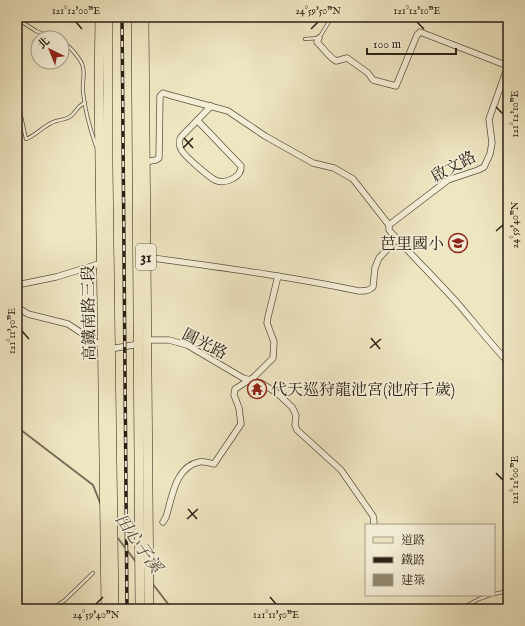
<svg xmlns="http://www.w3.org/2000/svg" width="525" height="626" font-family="'IM FELL English','Noto Serif TC',serif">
<rect width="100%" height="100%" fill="#eee5c1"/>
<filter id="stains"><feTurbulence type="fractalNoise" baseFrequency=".005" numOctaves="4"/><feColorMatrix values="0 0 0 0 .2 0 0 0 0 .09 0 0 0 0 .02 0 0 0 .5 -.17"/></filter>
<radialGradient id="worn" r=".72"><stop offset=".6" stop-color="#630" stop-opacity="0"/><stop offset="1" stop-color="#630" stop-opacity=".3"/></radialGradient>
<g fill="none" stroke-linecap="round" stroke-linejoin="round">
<g stroke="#786e5a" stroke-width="2">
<polyline points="17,427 93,485 101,505"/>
<polyline points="117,537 136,562"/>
<polyline points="152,583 172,609"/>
</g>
</g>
<polygon fill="#90876f" stroke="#2b2116" points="250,384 264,390 260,397 249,392 250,390 247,388"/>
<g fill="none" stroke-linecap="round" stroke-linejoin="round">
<g stroke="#5c5241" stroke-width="4">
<g id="service">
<polyline points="17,17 19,20 36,31 54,38"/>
<polyline points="305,39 319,38 332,17"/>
<path d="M62,42C68,44 82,60 83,67C85,75 82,84 83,92C85,110 90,129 96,146"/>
<path d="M17,98L26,139C37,135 45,124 56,121C62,119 66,120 71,116C76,112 78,105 85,103"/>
<polyline points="494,594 508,591"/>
<polyline points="52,609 65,600 93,573"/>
<polyline points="460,609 479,599 490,595"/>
</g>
</g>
<g stroke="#5c5241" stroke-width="7">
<g id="minor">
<path d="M319,38L317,42C324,49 328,56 336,61L347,58L368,73L373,80L396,86L417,35L420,32L508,66"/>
<path d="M197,120L241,166C242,177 225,185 215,180C209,177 183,155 181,149C179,145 179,140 181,137L211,106"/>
<polyline points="145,162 156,160 159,158 160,96 163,93 169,95 228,111 265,136 313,163 334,168 353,179 389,225"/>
<polyline points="389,225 448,180 478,170 484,167 490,154 492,143 489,119 508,66"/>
<path d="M389,225V230C412,256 437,280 460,306C476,325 491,344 508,362"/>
<path d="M146,257C217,267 288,276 359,291C365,291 369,291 373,287L375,268L379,258L397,239"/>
<polyline points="17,285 56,277 102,263"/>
<polyline points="17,307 28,314 68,324 95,342 110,349 139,344 146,340 169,340 187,345 243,378 261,383 277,393 292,407 296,415 295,425 297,430 341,470 373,516 374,522 373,525"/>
<path d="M163,522L166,517C172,498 175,467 199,462C203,461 209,463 214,464L241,424L239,408L234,395L235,389L254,377L273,358L274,342L267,323L268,317L278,276"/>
</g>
</g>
<g stroke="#2b2116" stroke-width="10">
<g id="primary">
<polyline points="100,17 99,89 106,609"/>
<polyline points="108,17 108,165 114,609"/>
<polyline points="136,17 140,609"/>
<polyline points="144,17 149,609"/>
</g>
</g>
<use href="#service" stroke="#f4eed7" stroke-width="2.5"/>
<use href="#minor" stroke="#f4eed7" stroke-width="5.5"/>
<use href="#primary" stroke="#eee5c1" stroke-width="9"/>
<g stroke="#2b2116" stroke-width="3.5">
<polyline id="rail" points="122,17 127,609"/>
</g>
<use href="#rail" stroke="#f4eed7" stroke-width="2" stroke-dasharray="6" stroke-linecap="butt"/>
</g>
<path fill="none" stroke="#2b2116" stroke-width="1.5" d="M76,22L82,29M417,22L424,29M311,29L318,22M496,107L503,114M184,138L193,148M183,148L193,138M496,231L503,225M22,331L29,339M371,338L380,349M370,348L381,339M496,473L503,480M188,509L197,519M187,519L198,509M270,597L276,604M96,604L103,597"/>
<defs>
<g id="school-ring" transform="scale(1)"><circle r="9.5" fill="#f4eed7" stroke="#8f2418" stroke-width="1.5"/><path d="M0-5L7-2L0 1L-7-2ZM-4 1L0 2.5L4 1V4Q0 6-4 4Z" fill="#8f2418"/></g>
<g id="temple-ring" transform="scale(1)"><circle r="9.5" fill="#f4eed7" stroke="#8f2418" stroke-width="1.5"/><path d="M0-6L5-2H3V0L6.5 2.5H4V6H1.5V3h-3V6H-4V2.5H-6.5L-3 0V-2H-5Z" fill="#8f2418"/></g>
</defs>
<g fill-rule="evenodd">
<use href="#school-ring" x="458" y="243"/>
<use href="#temple-ring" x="257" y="389"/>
</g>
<g text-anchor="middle" stroke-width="3.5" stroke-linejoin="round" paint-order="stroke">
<rect fill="#f4eed7" stroke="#675e50" stroke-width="1" x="136" y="244" width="20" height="26" rx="3"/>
<g font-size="15" font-weight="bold" fill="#2b2116">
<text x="146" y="262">31</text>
</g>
<g font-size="16" fill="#2b2116" stroke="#f4eed7">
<text transform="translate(453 166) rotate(-28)" y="6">啟文路</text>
<text transform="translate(88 313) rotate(-91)" y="6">高鐵南路三段</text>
<text transform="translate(205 343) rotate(27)" y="6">圓光路</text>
</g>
<g font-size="16" fill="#2b2116" stroke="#f4eed7" text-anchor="end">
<text x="444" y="249">芭里國小</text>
<text x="271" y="395" text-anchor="start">代天巡狩龍池宮(池府千歲)</text>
</g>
<g font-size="17" font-style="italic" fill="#584e3e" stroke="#f4eed7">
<text transform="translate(139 543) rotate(55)" y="6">田心子溪</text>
</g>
</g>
<rect width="525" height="626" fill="none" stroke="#eee5c1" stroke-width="44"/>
<rect x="365" y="524" width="130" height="72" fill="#f4eed7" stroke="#a49c8a"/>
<rect x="373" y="537" width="20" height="6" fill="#eee5c1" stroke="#a49c8a"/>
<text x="401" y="544" font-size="12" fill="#2b2116">道路</text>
<rect x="373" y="557" width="20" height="6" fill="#2b2116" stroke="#a49c8a"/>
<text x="401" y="564" font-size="12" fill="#2b2116">鐵路</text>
<rect x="373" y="574" width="20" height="12" fill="#90876f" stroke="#a49c8a"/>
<text x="401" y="584" font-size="12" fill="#2b2116">建築</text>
<g transform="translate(50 50) rotate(317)"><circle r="19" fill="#f4eed7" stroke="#a49c8a"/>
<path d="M0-3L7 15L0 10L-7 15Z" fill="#8f2418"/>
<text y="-6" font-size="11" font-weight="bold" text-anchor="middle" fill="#2b2116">北</text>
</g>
<path d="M367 48v6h89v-6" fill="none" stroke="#2b2116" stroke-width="2"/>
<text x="373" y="48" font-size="12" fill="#2b2116" stroke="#f4eed7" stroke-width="3" paint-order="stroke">100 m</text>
<rect x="22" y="22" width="481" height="582" fill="none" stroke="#2b2116" stroke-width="1.5"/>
<g font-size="10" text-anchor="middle" fill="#2b2116">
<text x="76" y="14">121°12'00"E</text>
<text x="318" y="14">24°59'50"N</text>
<text x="417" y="14">121°12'10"E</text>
<text transform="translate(514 114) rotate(-90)" y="4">121°12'10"E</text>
<text transform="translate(514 225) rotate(-90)" y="4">24°59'40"N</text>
<text transform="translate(11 331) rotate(-90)" y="4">121°11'50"E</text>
<text transform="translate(514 480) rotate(-90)" y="4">121°12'00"E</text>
<text x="96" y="618">24°59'40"N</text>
<text x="276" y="618">121°11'50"E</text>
</g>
<rect width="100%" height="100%" filter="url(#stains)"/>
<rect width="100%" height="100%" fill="url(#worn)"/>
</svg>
